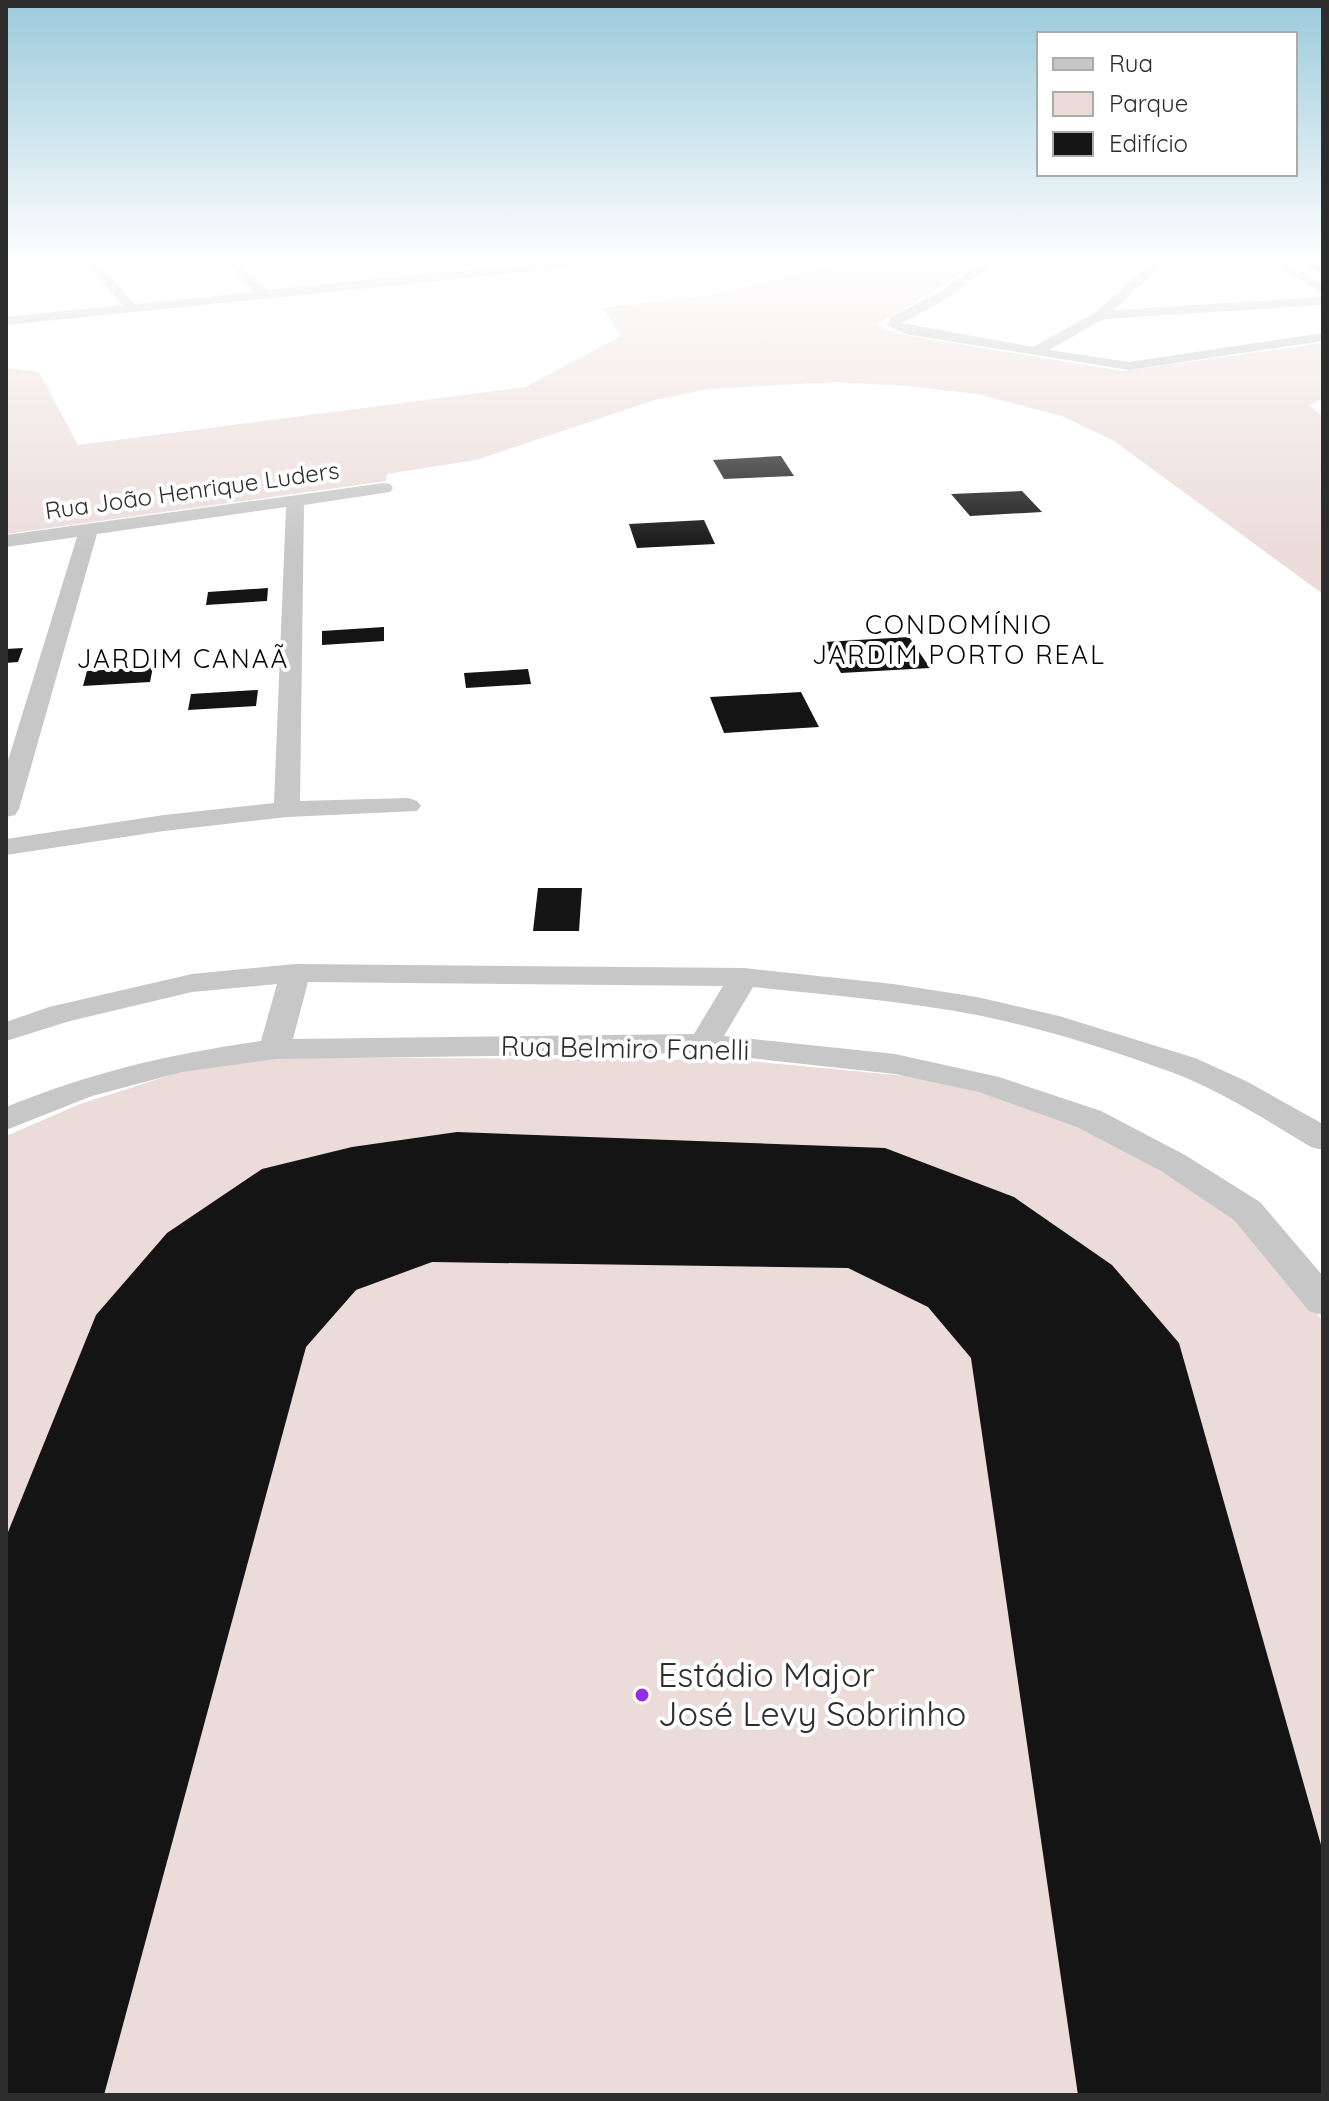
<svg xmlns="http://www.w3.org/2000/svg" width="1329" height="2101" font-family="Quicksand,sans-serif">
<rect width="100%" height="100%" fill="#fff"/>
<g fill="#ebdcda">
<polygon points="856,258 981,258 970,269 876,325 899,334 1123,371 1323,343 1323,399 1309,405 1323,417 1323,594 1114,441 1062,416 977,394 906,386 836,382 709,389 655,400 476,460 387,474 386,481 6,534 6,368 39,372 78,445 525,387 621,336 602,308 720,294"/>
<polygon points="276,1057 739,1060 906,1076 976,1087 1078,1120 1233,1213 1292,1276 1323,1322 1323,2095 6,2095 6,1136 80,1104 183,1071"/>
</g>
<g fill="#141414">
<polygon points="781,456 794,476 724,479 713,460"/>
<polygon points="1022,491 1042,512 970,516 951,494"/>
<polygon points="704,520 715,544 637,548 629,524"/>
<polygon points="268,588 267,601 206,605 208,592"/>
<polygon points="384,627 384,641 322,645 322,631"/>
<polygon points="909,637 930,668 841,673 824,642"/>
<polygon points="23,648 18,662 6,663 6,649"/>
<polygon points="153,667 150,682 83,686 87,671"/>
<polygon points="528,669 531,684 466,688 464,673"/>
<polygon points="258,690 256,706 188,710 191,694"/>
<polygon points="801,692 819,727 724,733 710,697"/>
<polygon points="538,888 582,888 579,931 533,931"/>
<polygon points="457,1132 885,1148 1014,1197 1112,1265 1179,1343 1323,1852 1323,2095 1078,2095 971,1358 928,1307 848,1268 432,1262 356,1290 306,1347 104,2095 6,2095 6,1537 96,1315 167,1233 262,1169 352,1147"/>
</g>
<g fill="none" stroke-linecap="round" stroke-linejoin="round">
<g fill="#c7c7c7" fill-rule="evenodd">
<polygon points="81,258 94,258 135,304 254,292 223,258 236,258 267,290 582,258 629,258 623,262 6,325 6,317 122,305"/>
<polygon points="986,258 1000,258 952,296 902,323 1033,347 1096,312 1150,263 1163,258 1181,258 1158,269 1114,310 1323,297 1323,305 1104,319 1049,350 1129,362 1323,333 1323,341 1129,370 905,334 887,325 891,317 943,290"/>
<polygon points="1265,258 1280,258 1323,284 1323,294"/>
<polygon points="384,483 390,484 393,488 390,492 304,505 300,801 408,798 417,801 421,806 417,811 287,817 164,831 6,855 6,839 164,815 274,803 286,507 97,534 19,809 15,815 6,817 6,767 77,537 6,547 6,535"/>
<path d="M295,964L744,968L893,984L977,997L1059,1016L1195,1058L1246,1081L1323,1124V1150L1311,1147C1266,1120 1220,1090 1171,1072C1109,1049 1042,1028 977,1015C904,1001 828,995 753,987L724,1036L895,1054L999,1077L1101,1111L1185,1155L1260,1202L1323,1276V1315L1309,1311L1234,1220L1161,1171L1077,1127L979,1092L895,1074L704,1053L275,1059L182,1072L92,1096L6,1130V1107C92,1072 170,1054 261,1041L277,984L192,992L70,1021L6,1041V1022L49,1007L192,974ZM308,982L723,986L694,1034L293,1039Z"/>
</g>
<polygon fill="#949494" fill-rule="evenodd" points="1294,258 1315,258 1323,263 1323,275"/>
</g>
<linearGradient id="sky" x2="0" y2="1"><stop stop-color="#9acadb"/><stop offset="0.47" stop-color="#fff"/><stop offset="1" stop-color="#fff" stop-opacity="0"/></linearGradient>
<rect width="1329" height="553" fill="url(#sky)"/>
<circle fill="#942de6" stroke="#fff" stroke-width="3" cx="642" cy="1695" r="8"/>
<g text-anchor="middle" stroke-width="8" stroke-linejoin="round" paint-order="stroke">
<g font-size="24" fill="#2d2d2d" stroke="#fff">
<text transform="translate(192 491) rotate(-8)" y="8">Rua João Henrique Luders</text>
</g>
<g font-size="26" letter-spacing="2" fill="#000" stroke="#fff">
<text x="959" y="634">CONDOMÍNIO<tspan x="959" dy="30">JARDIM PORTO REAL</tspan></text>
<text x="183" y="668">JARDIM CANAÃ</text>
</g>
<g font-size="28" fill="#2d2d2d" stroke="#fff">
<text transform="translate(625 1048) rotate(1)" y="10">Rua Belmiro Fanelli</text>
</g>
<g font-size="34" fill="#2d2d2d" stroke="#fff" text-anchor="start">
<text x="658" y="1687">Estádio Major<tspan x="658" dy="39">José Levy Sobrinho</tspan></text>
</g>
</g>
<rect width="1329" height="2101" fill="none" stroke="#2d2d2d" stroke-width="16"/>
<rect x="1037" y="32" width="260" height="144" fill="#ffffff" stroke="#ababab" stroke-width="2"/>
<rect x="1053" y="58" width="40" height="12" fill="#c7c7c7" stroke="#ababab" stroke-width="2"/>
<text x="1109" y="72" font-size="24" fill="#2d2d2d">Rua</text>
<rect x="1053" y="92" width="40" height="24" fill="#ebdcda" stroke="#ababab" stroke-width="2"/>
<text x="1109" y="112" font-size="24" fill="#2d2d2d">Parque</text>
<rect x="1053" y="132" width="40" height="24" fill="#141414" stroke="#ababab" stroke-width="2"/>
<text x="1109" y="152" font-size="24" fill="#2d2d2d">Edifício</text>
</svg>
